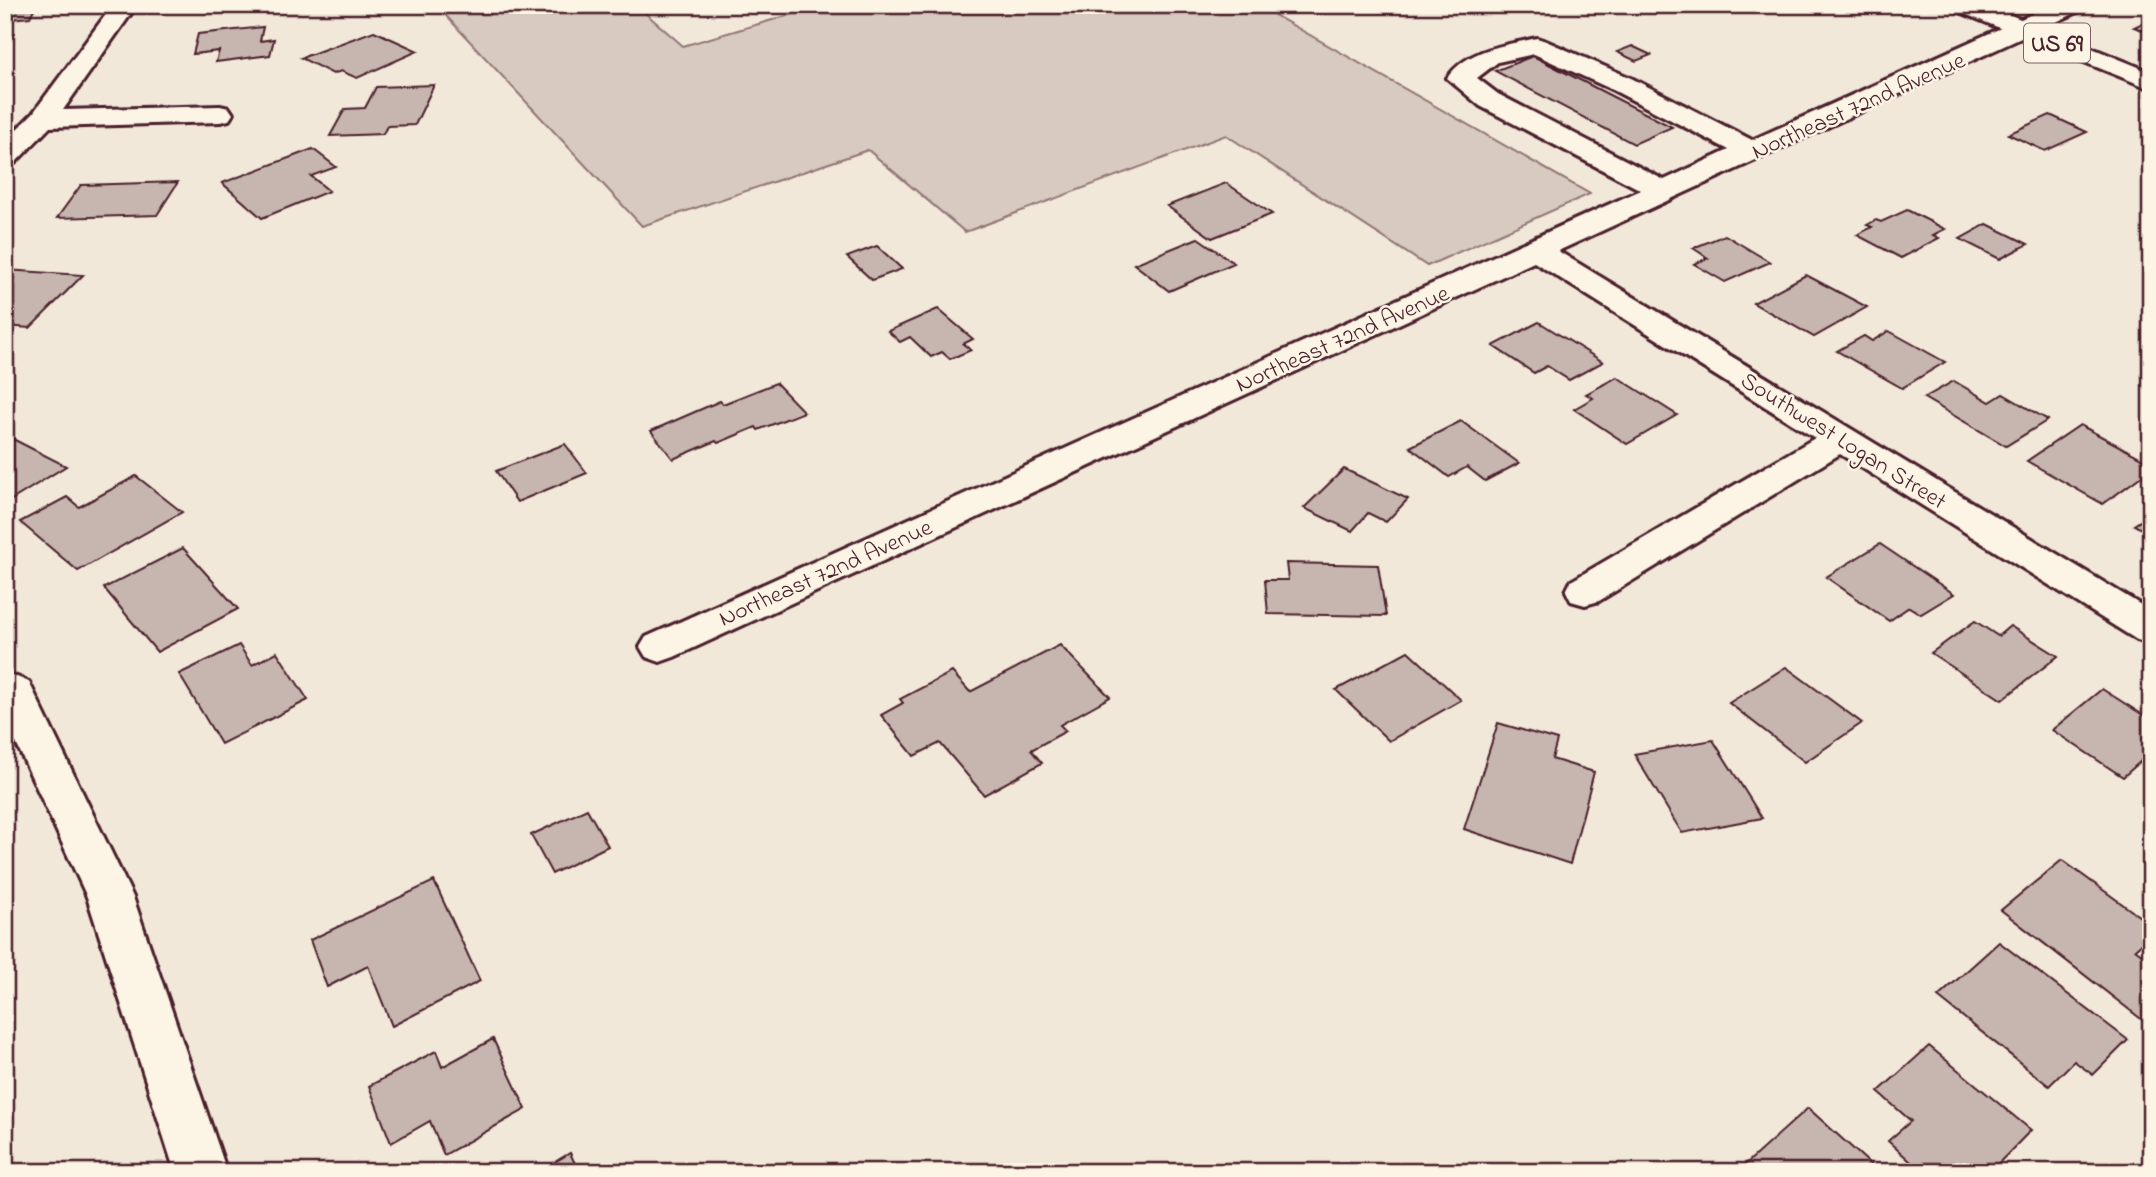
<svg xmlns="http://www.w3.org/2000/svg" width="2156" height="1177" font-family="'Indie Flower',sans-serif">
<rect width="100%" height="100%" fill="#f1e8da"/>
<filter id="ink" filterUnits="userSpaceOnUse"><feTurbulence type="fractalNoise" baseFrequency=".0143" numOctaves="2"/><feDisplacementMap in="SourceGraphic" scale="14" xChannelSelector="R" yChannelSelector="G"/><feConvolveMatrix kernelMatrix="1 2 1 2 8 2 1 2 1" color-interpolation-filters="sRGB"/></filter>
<g filter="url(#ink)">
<polygon fill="#d8cac0" stroke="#917476" stroke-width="2" points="436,5 636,5 683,46 824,5 1257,5 1590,194 1427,266 1226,135 965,232 868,150 642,226"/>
<g fill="#c7b6af" stroke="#4a1f2b" stroke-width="2">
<polygon points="5,5 36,5 30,17 10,19 5,27"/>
<polygon points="2151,19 2151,33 2134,27"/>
<polygon points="263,27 260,41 274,39 270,55 216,62 219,51 193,54 198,34"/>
<polygon points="374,31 418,51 357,78 341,71 333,74 301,58"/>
<polygon points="1632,46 1651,55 1636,61 1617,52"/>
<polygon points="1533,56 1672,127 1634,144 1495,71"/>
<polygon points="434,85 415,125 387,126 383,134 330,136 345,109 365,108 376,87"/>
<polygon points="2050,115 2087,132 2045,151 2008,134"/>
<polygon points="313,149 336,167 311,176 329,191 262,218 222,183"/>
<polygon points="178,182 157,215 57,218 81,185"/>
<polygon points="1226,183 1272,214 1212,238 1167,206"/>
<polygon points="1907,210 1945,229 1933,235 1939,238 1901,258 1857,235 1872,227 1867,225 1876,220 1881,222"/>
<polygon points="1987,224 2028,244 2000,259 1960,239"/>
<polygon points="1725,235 1770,262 1725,282 1694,264 1708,258 1693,248"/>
<polygon points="1198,238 1234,263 1169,291 1134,264"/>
<polygon points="877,246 902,269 872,280 847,257"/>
<polygon points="5,270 83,275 30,328 5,326"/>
<polygon points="1806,275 1867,307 1814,337 1753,303"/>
<polygon points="938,309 973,339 963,344 971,350 950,359 942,352 931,357 910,337 900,342 888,331"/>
<polygon points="1539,322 1603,362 1569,380 1547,366 1534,373 1493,346"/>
<polygon points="1889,331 1945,362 1902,388 1837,351 1864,336 1872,341"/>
<polygon points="1617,377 1677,415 1627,444 1574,409 1593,398 1586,394"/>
<polygon points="1954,381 1990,402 2003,394 2048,420 2006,446 1924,398"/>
<polygon points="776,383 804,412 758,430 756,427 718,443 716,441 673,459 651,431 720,401 723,404"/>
<polygon points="1461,421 1519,463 1485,481 1467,467 1449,477 1410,447"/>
<polygon points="2080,425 2151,463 2151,469 2103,504 2027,461"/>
<polygon points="5,435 66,466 5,504"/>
<polygon points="565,444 587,473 517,502 496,471"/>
<polygon points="1344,469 1408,499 1386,522 1368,513 1352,531 1304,508"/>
<polygon points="136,476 182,512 78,571 20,522 67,497 79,507"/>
<polygon points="2151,514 2151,534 2134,525"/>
<polygon points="1880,544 1954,594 1921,614 1909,607 1889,621 1826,577"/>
<polygon points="183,548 238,609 157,652 104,588"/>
<polygon points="1286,563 1378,565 1386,616 1268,614 1265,580 1288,580"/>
<polygon points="1975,621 1998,636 2010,626 2058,656 2002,700 1931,653"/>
<polygon points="239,645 252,665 277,652 308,700 221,744 179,674"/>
<polygon points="1060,645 1110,697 1060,725 1066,731 1031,750 1042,763 984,795 940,743 914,756 881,715 903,703 900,699 952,672 970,692"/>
<polygon points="1408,651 1461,700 1389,741 1336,690"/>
<polygon points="1786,667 1862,723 1805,762 1729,703"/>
<polygon points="2102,689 2151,720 2151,767 2141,761 2123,777 2052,730"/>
<polygon points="1498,723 1557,740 1552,759 1594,772 1570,864 1464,829"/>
<polygon points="1713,740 1762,818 1682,833 1634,754"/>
<polygon points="587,809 608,846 552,874 531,835"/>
<polygon points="2062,860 2151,925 2151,935 2135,949 2151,961 2151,1017 2145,1022 2001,910"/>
<polygon points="434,881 480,981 392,1026 368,966 327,987 310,940"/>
<polygon points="1999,942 2128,1040 2093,1075 2074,1061 2049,1086 1938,997"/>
<polygon points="493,1039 526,1109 444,1155 430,1121 391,1143 369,1086 436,1051 442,1067"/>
<polygon points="1929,1046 2031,1130 1990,1172 1922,1172 1888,1141 1911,1121 1878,1092"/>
<polygon points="1808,1108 1879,1172 1737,1172"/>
<polygon points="570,1153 579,1172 538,1172"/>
</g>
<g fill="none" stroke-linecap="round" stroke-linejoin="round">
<g stroke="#4a1f2b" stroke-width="6">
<g id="minor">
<polygon points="113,5 137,5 63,110 220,106 229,108 233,114 229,120 220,122 50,127 15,163 5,165 5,141 33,113"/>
<path d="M2052,5H2085L2082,10L1558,251L2151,611V644L2137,640L1840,454L1599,601L1585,605L1571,601L1566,591L1571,581L1815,438L1534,262L674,657L660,662L646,657L640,647L646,637L1641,190L1480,106L1447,78C1467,49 1505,45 1537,38L1546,41L1631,78L1752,140ZM1534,54L1613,90L1729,150L1664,180L1498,94L1477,78L1498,62Z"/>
<polygon points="5,672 29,682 133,897 227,1172 175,1172 87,897 5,719"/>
</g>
</g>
<g stroke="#4a1f2b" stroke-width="6">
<polygon id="major" points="1952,5 1986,5 2151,72 2151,89 1955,10"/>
</g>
<use href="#minor" fill="#fcf5e5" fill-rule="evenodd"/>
<use href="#major" fill="#fcf5e5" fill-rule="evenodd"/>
</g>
</g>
<g text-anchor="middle" stroke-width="5" stroke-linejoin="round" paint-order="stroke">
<rect fill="#fcf5e5" stroke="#7f5f63" stroke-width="2" x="2024" y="23.5" width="66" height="39" rx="5"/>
<g font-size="23" font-weight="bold" fill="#4a1f2b">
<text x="2057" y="51">US 69</text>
</g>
<g font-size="24" fill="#4a1f2b" stroke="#fcf5e5">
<text transform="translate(1858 105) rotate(-24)" y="8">Northeast 72nd Avenue</text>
<text transform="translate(1342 338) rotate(-24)" y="8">Northeast 72nd Avenue</text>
<text transform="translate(1844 440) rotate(32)" y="8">Southwest Logan Street</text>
<text transform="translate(825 572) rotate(-24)" y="8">Northeast 72nd Avenue</text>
</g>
</g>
<rect width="2156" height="1177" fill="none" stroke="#fcf5e5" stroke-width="28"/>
<rect x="14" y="14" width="2128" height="1149" fill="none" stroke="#4a1f2b" stroke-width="2.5" filter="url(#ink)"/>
</svg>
